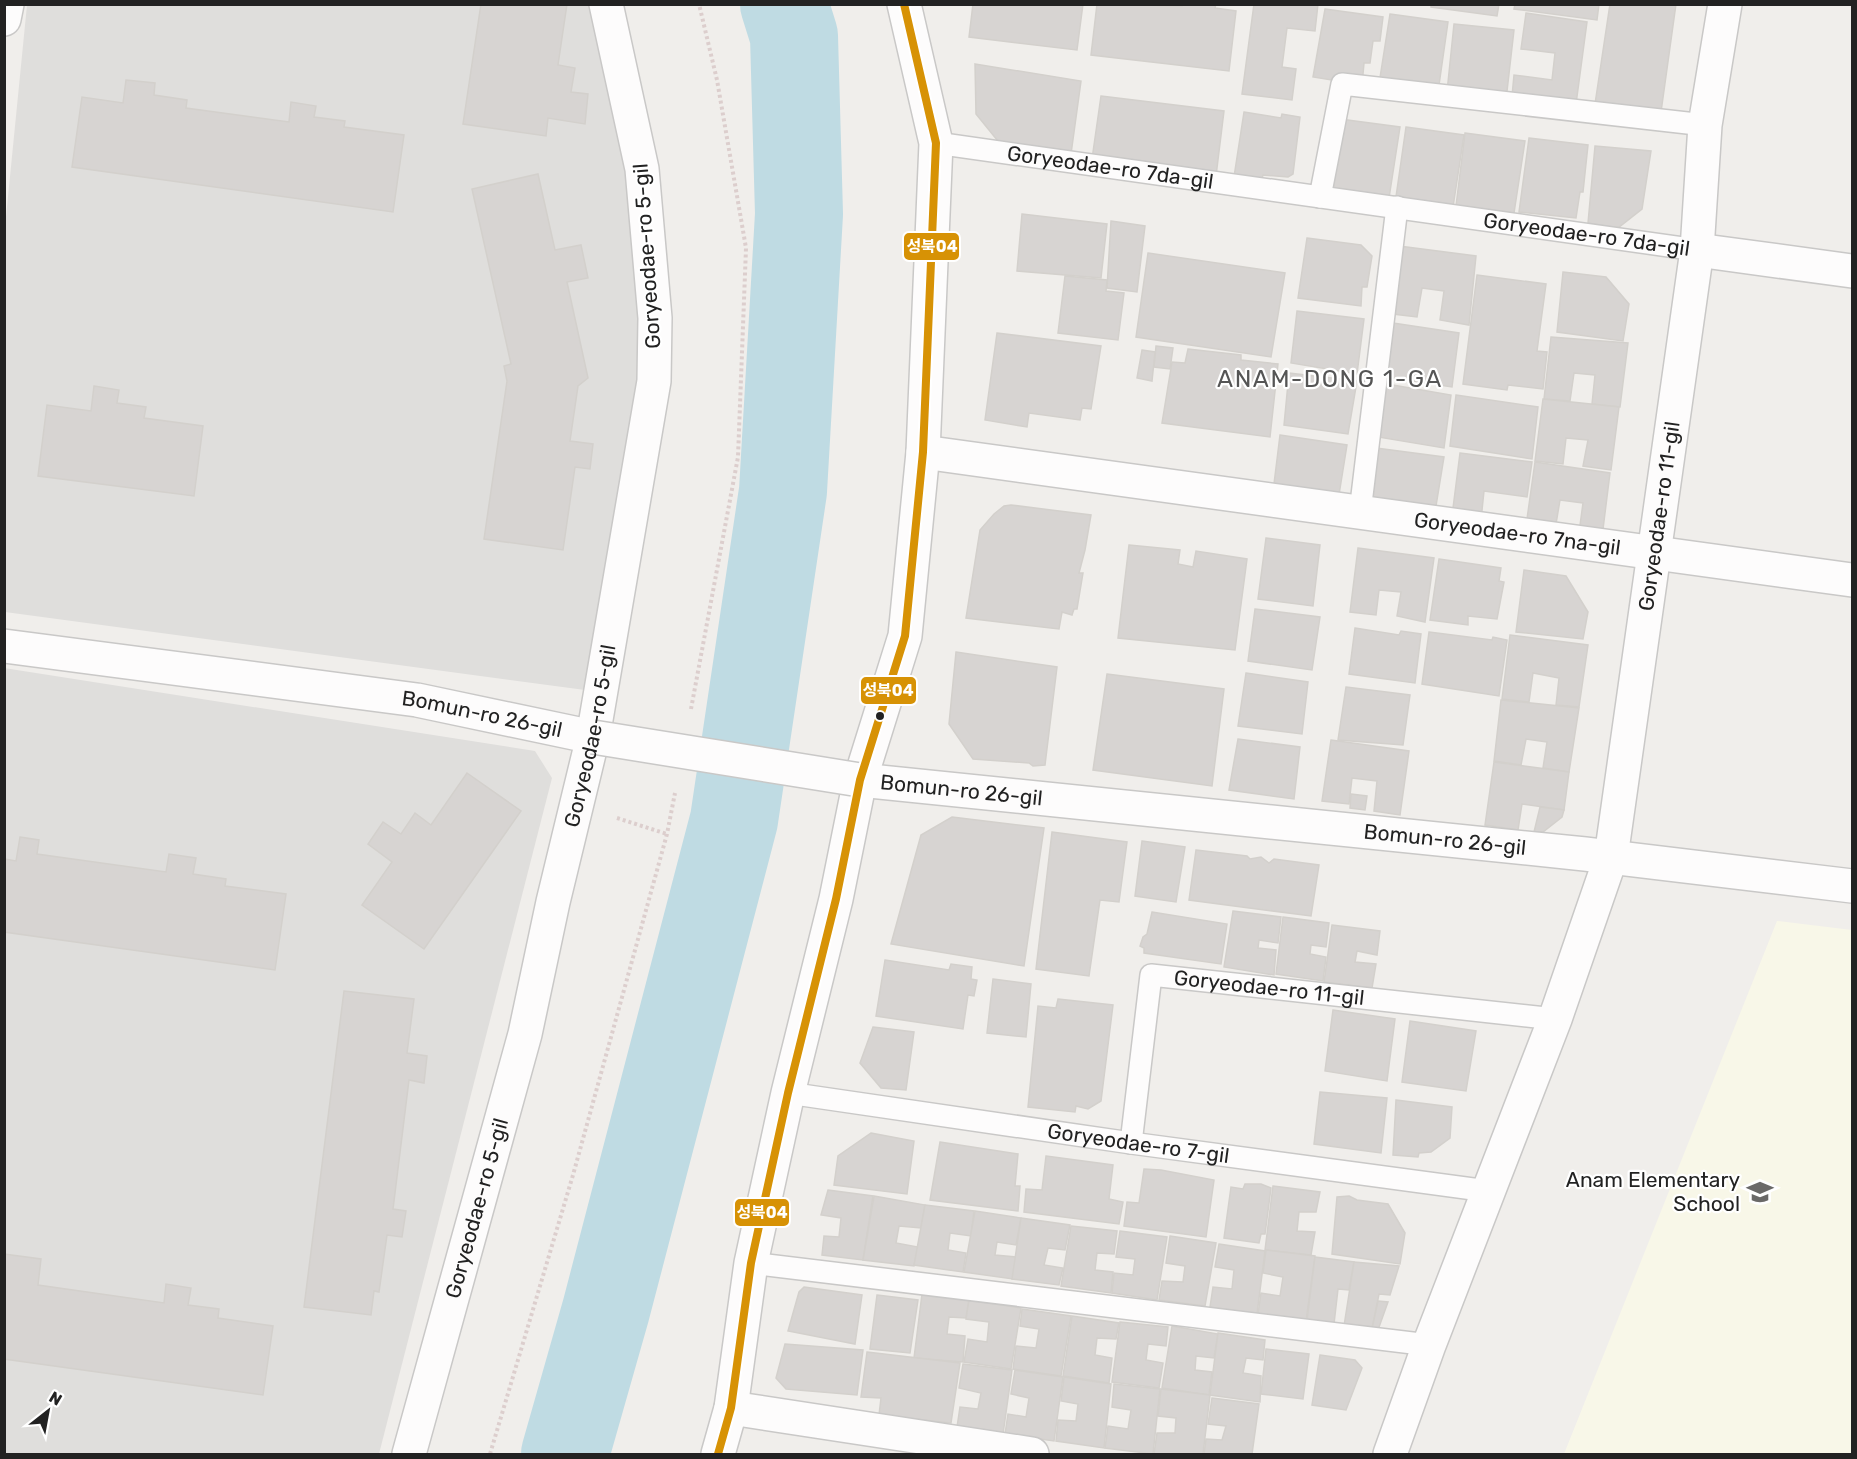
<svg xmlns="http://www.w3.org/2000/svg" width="1857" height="1459" font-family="Rubik,'Noto Sans KR',sans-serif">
<rect width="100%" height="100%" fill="#f0eeeb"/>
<g fill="#dfdedc">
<polygon points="27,5 592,5 629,157 642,368 585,690 5,612 4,237"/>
<polygon points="4,668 535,751 552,778 379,1454 5,1454"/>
</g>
<polygon fill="#f8f7e8" points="1777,921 1852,930 1852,1454 1564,1454"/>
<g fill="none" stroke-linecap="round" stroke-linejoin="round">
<polyline stroke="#bfdbe3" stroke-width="88" points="565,1454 606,1310 734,820 783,491 799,214 794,36 784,4"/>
</g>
<g fill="#d7d4d2" stroke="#d3d0cc" stroke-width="1.5">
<polygon points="481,4 567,4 558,65 575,68 571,92 588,94 585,124 548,118 546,136 463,124"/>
<polygon points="973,4 1083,4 1077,50 969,37"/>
<polygon points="1097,4 1182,6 1182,4 1216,4 1215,8 1236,11 1229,71 1091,55"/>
<polygon points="1254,4 1318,4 1315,31 1287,28 1282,67 1296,69 1292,100 1242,94"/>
<polygon points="1431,4 1499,4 1497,16 1431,7"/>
<polygon points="1515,4 1599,4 1597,20 1514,9"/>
<polygon points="1610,4 1676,4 1661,112 1595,104"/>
<polygon points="1325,9 1383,17 1380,41 1373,41 1370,63 1364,63 1362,85 1313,77"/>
<polygon points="1526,13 1587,22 1576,104 1512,96 1514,75 1552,80 1555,53 1521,49"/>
<polygon points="1390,14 1448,22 1438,92 1379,84"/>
<polygon points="1454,24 1514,30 1506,100 1447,92"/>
<polygon points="975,64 1081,81 1071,154 1002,146 976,114"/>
<polygon points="126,80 155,83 154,95 187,100 186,108 289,122 291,102 316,106 314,117 345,121 344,127 404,135 393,212 72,167 82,97 123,103"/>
<polygon points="1101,96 1224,111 1216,176 1092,159"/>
<polygon points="1244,112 1281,118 1282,114 1300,117 1293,174 1288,177 1263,175 1261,182 1234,177"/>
<polygon points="1340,119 1400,127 1389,198 1330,188"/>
<polygon points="1406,127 1464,135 1453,207 1396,197"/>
<polygon points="1465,133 1525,141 1514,213 1456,206"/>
<polygon points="1529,138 1588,145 1583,192 1580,192 1576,218 1519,212"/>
<polygon points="1595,146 1651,151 1642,209 1618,228 1588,223"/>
<polygon points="538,174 555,250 581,245 588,278 567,282 588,378 578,386 570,441 593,444 590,469 575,467 563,550 484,539 507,381 504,366 511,364 472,189"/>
<polygon points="1022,214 1107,224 1101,278 1017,271"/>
<polygon points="1111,221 1145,226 1137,292 1107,288"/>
<polygon points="1307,238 1361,245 1372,256 1367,287 1362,287 1361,306 1298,298"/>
<polygon points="1399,246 1476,256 1469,325 1440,320 1444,291 1422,288 1417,317 1393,314"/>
<polygon points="1148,253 1285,273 1271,357 1136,337"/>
<polygon points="1563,272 1606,277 1629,304 1623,341 1557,332"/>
<polygon points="1477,275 1546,284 1537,351 1547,352 1543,389 1508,385 1507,390 1463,384"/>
<polygon points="1065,276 1107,280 1106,291 1124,293 1118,340 1058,333"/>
<polygon points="1297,311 1364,319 1357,374 1291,363"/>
<polygon points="1393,323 1459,333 1452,387 1386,377"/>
<polygon points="997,333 1101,346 1091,409 1082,408 1080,420 1029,413 1027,427 985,420"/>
<polygon points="1551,337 1628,343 1620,407 1592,404 1595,375 1574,373 1570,401 1544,399"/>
<polygon points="1156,346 1173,348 1170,369 1154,367"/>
<polygon points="1188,349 1241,355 1241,360 1278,364 1270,437 1162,423 1172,362 1185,363"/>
<polygon points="1142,350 1155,352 1152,381 1137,378"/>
<polygon points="1289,373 1357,381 1348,434 1284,425"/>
<polygon points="1387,384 1451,395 1444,448 1378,437"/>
<polygon points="94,386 119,390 117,403 146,407 144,418 203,426 194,496 38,476 47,405 91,411"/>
<polygon points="1456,395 1538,407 1532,459 1450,446"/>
<polygon points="1543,399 1619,407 1611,470 1583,466 1588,440 1566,438 1563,464 1535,461"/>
<polygon points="1280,435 1347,445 1338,501 1273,492"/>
<polygon points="1376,448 1444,457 1435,512 1368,504"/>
<polygon points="1460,453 1532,462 1527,497 1484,491 1481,520 1452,516"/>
<polygon points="1535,462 1610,473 1603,529 1594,536 1579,533 1583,503 1560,500 1555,530 1526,526"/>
<polygon points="1011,505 1091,515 1085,550 1079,573 1083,573 1077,609 1074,609 1072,615 1062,612 1059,629 966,618 980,530 994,514 1004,506"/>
<polygon points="1266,538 1320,545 1313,606 1258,599"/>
<polygon points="1129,545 1180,550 1178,564 1193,567 1196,551 1247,559 1235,650 1118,638"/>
<polygon points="1358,548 1434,558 1425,622 1397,616 1401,592 1379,590 1376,615 1350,612"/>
<polygon points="1439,559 1501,568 1499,581 1504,582 1497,619 1468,616 1468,625 1430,620"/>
<polygon points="1524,570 1566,576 1588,612 1583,639 1516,632"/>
<polygon points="1255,609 1320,617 1312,670 1248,661"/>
<polygon points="1355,628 1399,635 1401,631 1421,634 1415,683 1349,674"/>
<polygon points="1429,632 1492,640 1493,637 1507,640 1499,696 1422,684"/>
<polygon points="1510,635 1588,645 1579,707 1556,705 1559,678 1533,673 1529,702 1502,699"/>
<polygon points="956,652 1057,667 1045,765 1033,766 1029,763 973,759 949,724"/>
<polygon points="1246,673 1308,682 1302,734 1238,726"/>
<polygon points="1107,674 1224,689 1212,786 1093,770"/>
<polygon points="1346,687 1410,695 1403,745 1338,740"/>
<polygon points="1501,700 1579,708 1569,772 1543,768 1547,742 1526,739 1521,765 1494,761"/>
<polygon points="1238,739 1300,747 1294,799 1229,790"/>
<polygon points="1331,740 1409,751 1400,815 1374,811 1377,781 1352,778 1349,804 1322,801"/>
<polygon points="1494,762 1569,772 1564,810 1522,804 1518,830 1485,825"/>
<polygon points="467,773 521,811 424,949 362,905 392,862 368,844 383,822 401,834 415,813 431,825"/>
<polygon points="1351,794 1367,796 1365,810 1350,808"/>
<polygon points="1540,807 1564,810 1562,817 1543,832 1534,832"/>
<polygon points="952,817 1044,828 1024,966 891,944 921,835"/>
<polygon points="1052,832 1127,842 1119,902 1100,900 1089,976 1036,969"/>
<polygon points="20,837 39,840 37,854 166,872 169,854 196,858 193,874 226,879 225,886 286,894 275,970 4,932 4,859 16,861"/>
<polygon points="1142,841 1185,847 1176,902 1135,896"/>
<polygon points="1196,850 1247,856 1250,859 1261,857 1269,863 1274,859 1319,865 1311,916 1189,900"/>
<polygon points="1233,911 1281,917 1278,943 1259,940 1258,948 1276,950 1274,975 1224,967"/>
<polygon points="1152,912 1227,924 1221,964 1144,953 1144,948 1140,946 1143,937 1147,934"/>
<polygon points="1283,917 1329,923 1326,947 1311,945 1310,954 1326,957 1323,981 1276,974"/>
<polygon points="1332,925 1380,931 1377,955 1357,951 1355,962 1376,964 1372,988 1324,982"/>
<polygon points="885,960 949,970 951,964 972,967 971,979 977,980 974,996 968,995 963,1029 876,1016"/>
<polygon points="993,979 1031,984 1026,1037 987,1033"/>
<polygon points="344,991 414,999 407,1053 427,1056 424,1083 409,1080 393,1209 406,1211 402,1237 387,1235 379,1292 374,1291 371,1315 304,1307"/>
<polygon points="1058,999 1113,1005 1101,1101 1088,1109 1076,1106 1075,1112 1028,1107 1038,1006 1056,1008"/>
<polygon points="1333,1010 1395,1019 1387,1081 1325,1071"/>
<polygon points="1410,1021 1476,1031 1466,1091 1402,1082"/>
<polygon points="873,1027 914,1032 906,1090 881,1088 860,1063"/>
<polygon points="1320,1092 1387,1098 1381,1153 1314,1144"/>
<polygon points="1396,1100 1452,1107 1450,1138 1431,1152 1419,1153 1418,1157 1393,1155"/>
<polygon points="871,1133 914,1141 907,1194 834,1185 838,1156"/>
<polygon points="940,1142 1018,1154 1015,1186 1020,1186 1018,1211 930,1200"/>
<polygon points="1046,1156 1113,1165 1109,1199 1123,1202 1119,1224 1024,1212 1026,1189 1042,1190"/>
<polygon points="1144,1169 1161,1170 1214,1180 1206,1237 1124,1226 1127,1202 1139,1203"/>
<polygon points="1245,1184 1261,1184 1271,1188 1265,1234 1261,1234 1259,1243 1224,1238 1231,1187 1243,1189"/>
<polygon points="1273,1186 1320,1192 1316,1212 1299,1212 1297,1231 1315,1232 1311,1255 1265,1250"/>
<polygon points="828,1190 873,1196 863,1260 822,1255 824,1236 839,1237 841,1218 821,1215"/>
<polygon points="874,1196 925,1205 921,1228 899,1226 896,1243 918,1247 914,1266 863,1260"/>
<polygon points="1349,1196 1357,1200 1388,1204 1405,1233 1400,1264 1332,1254 1337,1197"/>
<polygon points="925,1205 974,1211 971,1236 950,1233 948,1250 966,1253 963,1272 914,1265"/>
<polygon points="975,1211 1021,1218 1016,1245 997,1242 995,1255 1016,1257 1013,1279 964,1272"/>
<polygon points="1021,1218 1070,1225 1065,1250 1048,1248 1044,1265 1063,1268 1059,1285 1012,1279"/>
<polygon points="1071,1226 1117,1231 1114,1254 1097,1253 1095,1270 1113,1272 1111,1293 1061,1286"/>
<polygon points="1120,1231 1167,1237 1157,1300 1112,1293 1114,1273 1133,1275 1135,1259 1116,1257"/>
<polygon points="1170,1236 1216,1243 1205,1306 1159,1300 1162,1281 1183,1282 1185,1266 1166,1263"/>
<polygon points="1219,1244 1265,1251 1257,1314 1210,1307 1213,1287 1232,1289 1234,1270 1215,1267"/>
<polygon points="1266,1250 1315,1256 1306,1321 1258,1314 1261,1293 1280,1296 1283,1277 1263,1273"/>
<polygon points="4,1254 41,1259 38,1285 164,1303 166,1284 191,1288 188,1305 219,1309 218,1318 273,1326 263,1395 4,1359"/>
<polygon points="1315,1257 1354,1262 1349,1290 1338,1289 1334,1324 1307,1320"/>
<polygon points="1354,1262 1399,1266 1390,1295 1379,1294 1372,1329 1344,1326"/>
<polygon points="804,1287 862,1295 855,1344 788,1331 799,1292"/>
<polygon points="922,1294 969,1300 966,1318 949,1317 947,1334 965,1336 963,1362 914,1358"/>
<polygon points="877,1295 918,1300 910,1353 870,1349"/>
<polygon points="969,1300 1021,1308 1011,1369 964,1362 968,1339 987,1342 989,1322 966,1319"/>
<polygon points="1378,1301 1388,1302 1378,1330 1372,1329"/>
<polygon points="1022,1309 1071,1316 1061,1376 1013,1369 1016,1346 1036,1348 1039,1329 1020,1326"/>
<polygon points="1072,1316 1119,1323 1116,1339 1097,1338 1095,1355 1112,1358 1109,1383 1063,1376"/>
<polygon points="1120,1322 1168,1327 1166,1346 1148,1344 1146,1360 1163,1363 1159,1388 1112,1382"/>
<polygon points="1172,1326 1218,1334 1214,1358 1196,1356 1195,1370 1212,1372 1209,1395 1162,1388"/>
<polygon points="1218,1333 1265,1340 1263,1360 1246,1358 1243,1373 1261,1376 1260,1402 1210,1395"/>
<polygon points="785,1344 863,1350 857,1395 786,1389 776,1378"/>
<polygon points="1266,1349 1309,1354 1303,1399 1261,1394"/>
<polygon points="867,1352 960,1363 951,1423 879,1415 881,1398 861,1397"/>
<polygon points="1320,1355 1355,1360 1362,1368 1346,1410 1312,1405"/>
<polygon points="963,1364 1012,1370 1003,1434 957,1427 960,1407 978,1409 981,1393 959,1388"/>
<polygon points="1015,1370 1063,1377 1054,1441 1005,1434 1008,1414 1026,1417 1029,1398 1011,1394"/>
<polygon points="1064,1377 1111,1384 1104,1448 1056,1441 1058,1420 1076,1421 1078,1404 1061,1401"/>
<polygon points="1114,1384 1160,1389 1153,1454 1105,1448 1108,1426 1128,1429 1131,1410 1112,1407"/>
<polygon points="1161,1389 1210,1395 1203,1454 1154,1454 1157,1433 1175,1433 1176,1418 1158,1416"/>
<polygon points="1212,1398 1259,1404 1252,1454 1204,1454 1206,1439 1222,1440 1226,1426 1208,1424"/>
</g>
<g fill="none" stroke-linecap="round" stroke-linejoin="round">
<g stroke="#c9c8c7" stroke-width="24">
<g id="service">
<path id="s1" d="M936,143L1697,250"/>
<polyline points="1320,197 1342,84 1705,125"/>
<polyline points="1360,512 1397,207"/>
<path id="s2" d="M788,1093L1131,1143L1488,1191"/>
<path id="s3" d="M1131,1143L1151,975L1555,1019"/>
<polyline points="751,1263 1429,1345"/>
</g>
</g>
<g stroke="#c9c8c7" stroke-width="36">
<g id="minor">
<polyline points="4,19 7,4"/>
<polyline points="1697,250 1852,271"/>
<path id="s4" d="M923,452L1852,580"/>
<path id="s5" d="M4,646L417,700L593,737"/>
<path id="s6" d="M860,780L1585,854L1852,886"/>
<polyline points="731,1408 1032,1454"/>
<path id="s7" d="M409,1454L525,1034L553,902L593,737L654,381L655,318L642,169L606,4"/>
<polyline points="718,1454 731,1408 751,1263 788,1093 836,899 860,780 905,636 923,452 936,143 904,4"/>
<path id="s8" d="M1390,1454L1429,1345L1555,1019L1611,857L1697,250L1705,125L1725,4"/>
</g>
</g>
<g stroke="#dccecd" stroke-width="4" stroke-dasharray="3 3" stroke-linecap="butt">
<polyline points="691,709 738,457 746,248 717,80 699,4"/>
<polyline points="617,818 667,834"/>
<polyline points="490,1454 573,1175 667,834 675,793"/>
</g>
<use href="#service" stroke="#fdfcfc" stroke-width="21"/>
<use href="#minor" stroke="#fdfcfc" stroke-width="33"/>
<g stroke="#c9c8c7" stroke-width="36" stroke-linecap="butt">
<polyline id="minor-bridge" points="593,737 860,780"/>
</g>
<use href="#minor-bridge" stroke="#fdfcfc" stroke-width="33"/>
<g stroke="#fff" stroke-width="12">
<polyline id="bus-1" points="718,1454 731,1408 751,1263 788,1093 836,899 860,780 905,636 923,452 936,143 904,4"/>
</g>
<use href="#bus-1" stroke="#d79205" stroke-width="8"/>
</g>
<defs>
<g id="school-bare" transform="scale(2.07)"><path d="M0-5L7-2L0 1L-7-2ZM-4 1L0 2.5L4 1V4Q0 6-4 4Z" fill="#6a6968" stroke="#fff" stroke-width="2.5" paint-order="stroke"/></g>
</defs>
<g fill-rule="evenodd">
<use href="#school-bare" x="1760" y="1192"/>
</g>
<circle fill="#222" stroke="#fff" stroke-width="2" cx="880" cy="716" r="5"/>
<g text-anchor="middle" stroke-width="4.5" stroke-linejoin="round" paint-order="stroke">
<g font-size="21" fill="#222" stroke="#fff">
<text dy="7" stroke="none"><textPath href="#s1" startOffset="176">Goryeodae-ro 7da-gil</textPath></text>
<text dy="7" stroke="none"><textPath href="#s1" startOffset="657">Goryeodae-ro 7da-gil</textPath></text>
<text transform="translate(647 256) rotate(-94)" y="7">Goryeodae-ro 5-gil</text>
<text dy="7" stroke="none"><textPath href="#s8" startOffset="981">Goryeodae-ro 11-gil</textPath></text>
<text dy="7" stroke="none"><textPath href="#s4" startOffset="600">Goryeodae-ro 7na-gil</textPath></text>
<text dy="7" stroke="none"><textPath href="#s5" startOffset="483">Bomun-ro 26-gil</textPath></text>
<text dy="7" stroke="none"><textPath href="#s7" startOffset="741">Goryeodae-ro 5-gil</textPath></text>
<text dy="7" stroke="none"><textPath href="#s6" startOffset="102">Bomun-ro 26-gil</textPath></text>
<text dy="7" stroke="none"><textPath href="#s6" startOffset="588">Bomun-ro 26-gil</textPath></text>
<text dy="7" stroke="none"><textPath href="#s3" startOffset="288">Goryeodae-ro 11-gil</textPath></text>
<text dy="7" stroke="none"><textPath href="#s2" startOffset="354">Goryeodae-ro 7-gil</textPath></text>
<text dy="7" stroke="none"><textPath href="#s7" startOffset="255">Goryeodae-ro 5-gil</textPath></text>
</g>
<g font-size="21" fill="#222" stroke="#fff" text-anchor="end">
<text x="1740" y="1187">Anam Elementary<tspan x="1740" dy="24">School</tspan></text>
</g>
<g font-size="24" letter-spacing="1.5" fill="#555" stroke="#fff">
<text x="1330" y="387">ANAM-DONG 1-GA</text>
</g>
</g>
<g stroke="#fff" stroke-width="2">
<rect x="903" y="232" width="57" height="29" rx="6" fill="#d79205"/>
<rect x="860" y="676" width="57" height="29" rx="6" fill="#d79205"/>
<rect x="734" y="1198" width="56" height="29" rx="6" fill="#d79205"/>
</g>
<g font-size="16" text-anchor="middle" font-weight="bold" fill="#fff">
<text x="932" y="252">성북04</text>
<text x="888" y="696">성북04</text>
<text x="762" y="1218">성북04</text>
</g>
<rect width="1857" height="1459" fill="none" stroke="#222222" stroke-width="12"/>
<g transform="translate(48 1411) rotate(31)" stroke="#ffffff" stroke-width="4.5" paint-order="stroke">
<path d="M0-4.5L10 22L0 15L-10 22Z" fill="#222222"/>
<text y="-9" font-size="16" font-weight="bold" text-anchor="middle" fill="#222222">N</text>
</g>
</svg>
